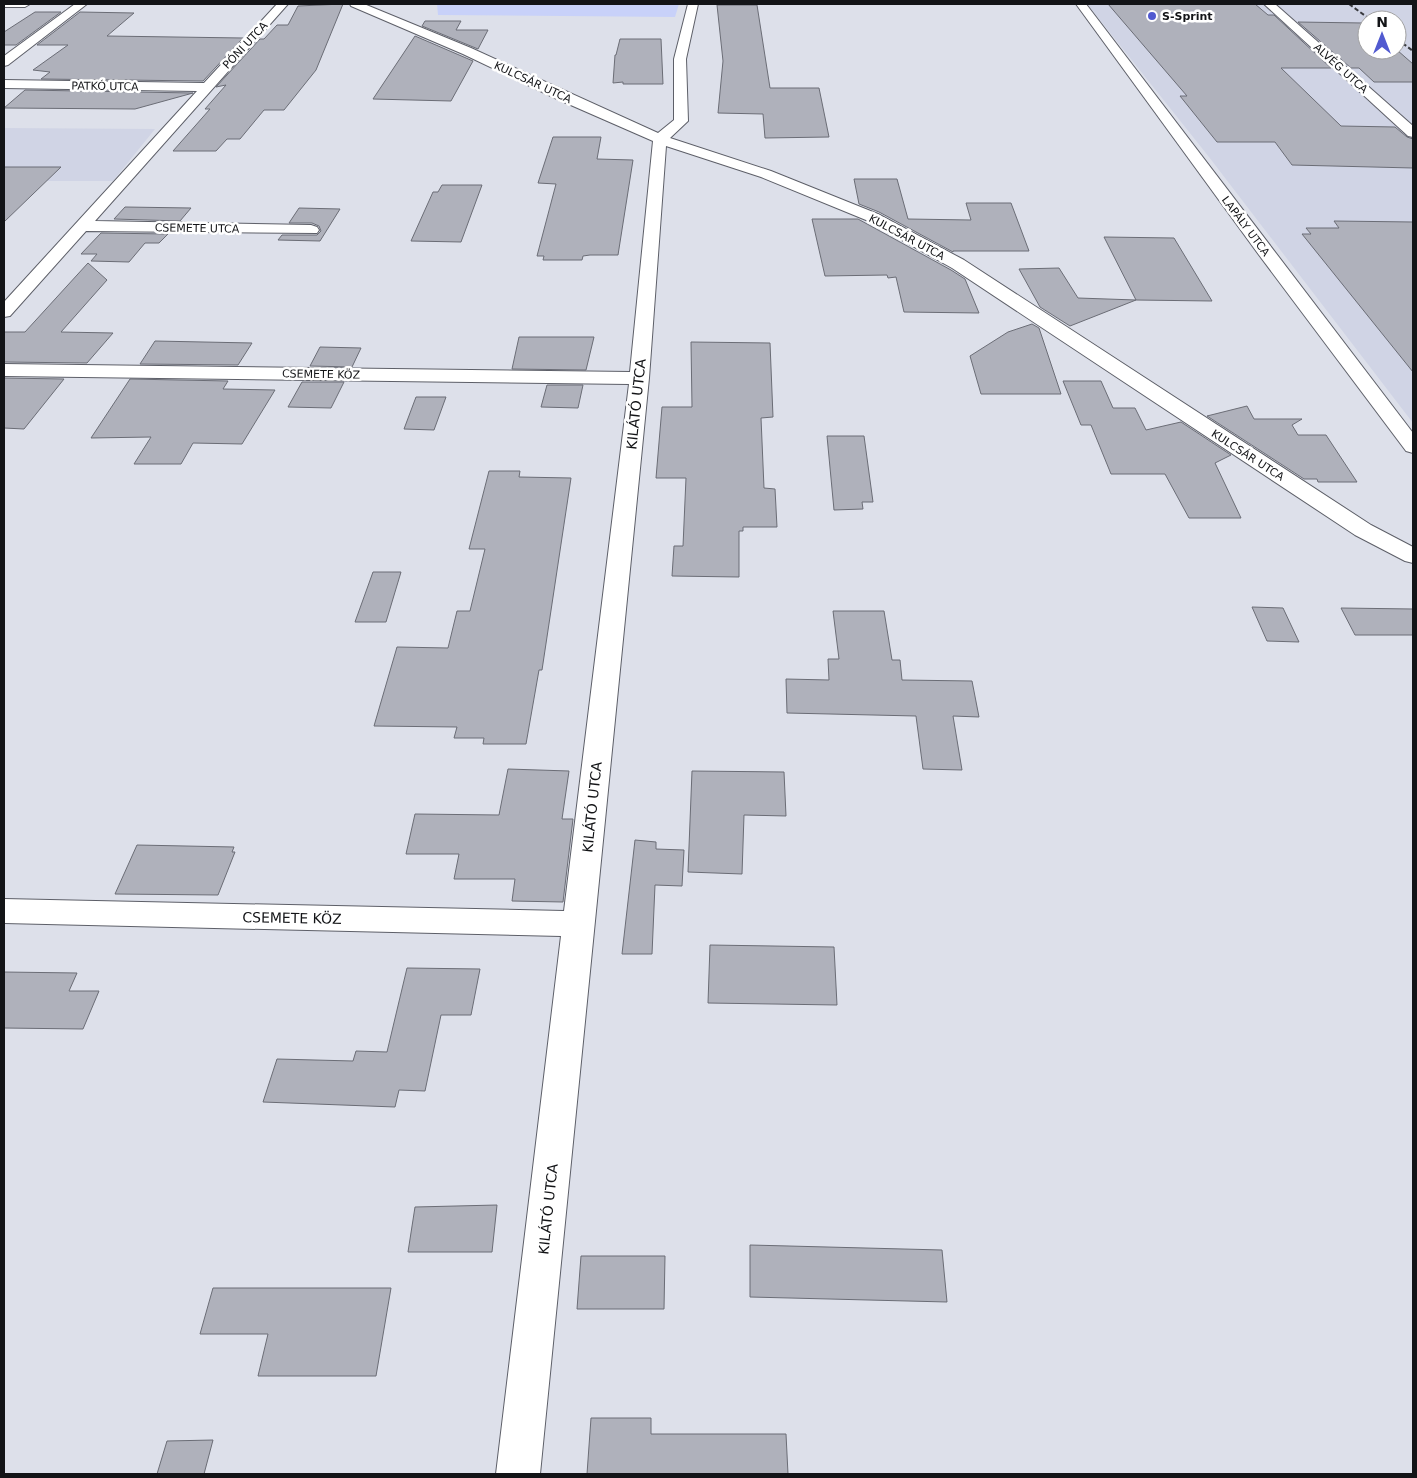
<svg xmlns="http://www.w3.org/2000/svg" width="1417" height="1478" font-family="'DejaVu Sans',sans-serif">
<rect width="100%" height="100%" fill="#dde0ea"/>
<g fill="#d0d4e5" fill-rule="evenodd">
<path d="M1087,4H1413V423L1209,157ZM1367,20H1397V50H1367Z"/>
<polygon points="4,128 155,129 113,181 4,181"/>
</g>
<polygon fill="#c8d1f9" points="437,4 679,4 675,17 438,15"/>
<g fill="#afb1bb" stroke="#6b6d76">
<polygon points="343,4 316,70 284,110 264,110 240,139 227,139 216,151 173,151 210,109 205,109 226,85 216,87 260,39 264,39 277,25 288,25 298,6"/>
<polygon points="1108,4 1255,4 1268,15 1274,15 1331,68 1281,68 1341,126 1395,127 1407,137 1413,139 1413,168 1292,165 1275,142 1217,142 1180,96 1187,96"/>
<polygon points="717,5 757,5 770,88 819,88 829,137 765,138 763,114 718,113 723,61"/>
<polygon points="35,12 61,12 16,45 4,45 4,32"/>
<polygon points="80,12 134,13 107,36 243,38 203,81 41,79 50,72 33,70 68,45 37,45"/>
<polygon points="425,21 461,21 456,30 488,30 478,49 422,26"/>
<polygon points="1298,22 1363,23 1367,26 1367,50 1397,50 1413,64 1413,82 1374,82 1359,68 1351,68"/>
<polygon points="415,36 473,61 451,101 373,99"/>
<polygon points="620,39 661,39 663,84 623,84 623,82 613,83 615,55 616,55"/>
<polygon points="25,90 193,93 135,109 4,108"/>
<polygon points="553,137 601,137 597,159 633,160 618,255 590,255 583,256 582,260 543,260 544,256 537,256 556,184 538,183"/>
<polygon points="4,167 61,167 4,222"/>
<polygon points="854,179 897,179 908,219 971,220 966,203 1011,203 1029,251 953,251 953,252 879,212 859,204"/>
<polygon points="442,185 482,185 461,242 411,241 433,192 438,192"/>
<polygon points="125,207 191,208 180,221 114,219"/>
<polygon points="299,208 340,209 320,241 278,240 282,235 317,235 321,231 319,226 312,223 289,223"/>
<polygon points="812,219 858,219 951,270 965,279 979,313 904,312 896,277 888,278 887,275 825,276"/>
<polygon points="1334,221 1413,222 1413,372 1302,234 1311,234 1306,228 1339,228"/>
<polygon points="101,233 168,234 159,243 145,243 129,262 91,261 97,254 81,254"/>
<polygon points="1104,237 1174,238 1212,301 1136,300"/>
<polygon points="88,263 107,280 61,332 113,333 87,363 4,362 4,332 25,332"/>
<polygon points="1059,268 1078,298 1136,300 1070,326 1040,307 1019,269"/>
<polygon points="1032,324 1039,328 1061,394 981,394 970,356 1008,332"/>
<polygon points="519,337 594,337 586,370 512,369"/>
<polygon points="155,341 252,343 238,365 140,364"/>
<polygon points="691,342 770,343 773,417 761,418 764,488 775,489 777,527 743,527 743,531 739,531 739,577 672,576 674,546 683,546 686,478 656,478 662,407 692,407"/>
<polygon points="320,347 361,348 352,367 310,366"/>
<polygon points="4,378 64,379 24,429 4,428"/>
<polygon points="130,379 228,381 223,389 275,390 242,444 193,443 181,464 134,464 151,437 91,438"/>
<polygon points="1063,381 1101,381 1113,408 1135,408 1146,430 1181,422 1231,455 1215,463 1241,518 1189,518 1165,474 1111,474 1091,425 1081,425"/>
<polygon points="302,382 344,382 331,408 288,407"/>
<polygon points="547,385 583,385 578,408 541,407"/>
<polygon points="416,397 446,397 434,430 404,429"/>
<polygon points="1247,406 1254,419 1302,419 1292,425 1298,435 1326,435 1357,482 1318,482 1317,479 1304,479 1207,416"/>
<polygon points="827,436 864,436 873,502 862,502 863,509 834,510"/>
<polygon points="489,471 520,471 519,477 571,478 542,670 539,670 526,744 483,744 484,738 454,738 457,727 374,726 397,647 448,648 457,611 470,611 485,549 469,549"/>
<polygon points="373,572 401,572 386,622 355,622"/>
<polygon points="1252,607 1283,608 1299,642 1267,641"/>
<polygon points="1341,608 1413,609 1413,635 1355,635"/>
<polygon points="833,611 884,611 892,660 900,660 902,680 972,681 979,717 953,716 962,770 923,769 916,716 787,713 786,679 829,680 828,659 839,659"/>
<polygon points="508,769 569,771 562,819 573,819 563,902 512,901 515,879 454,879 459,854 406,854 415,814 499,815"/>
<polygon points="692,771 784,772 786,816 744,815 742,874 688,872"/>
<polygon points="635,840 656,842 656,849 684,850 682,886 655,885 652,954 622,954"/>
<polygon points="137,845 234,847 232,852 235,852 218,895 115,894"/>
<polygon points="710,945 834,947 837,1005 708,1003"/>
<polygon points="407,968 480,969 471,1015 441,1015 425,1091 399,1090 395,1107 263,1102 277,1059 353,1061 356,1051 387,1052"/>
<polygon points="4,972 77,973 69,991 99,991 83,1029 4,1028"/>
<polygon points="497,1205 492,1252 408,1252 415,1207"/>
<polygon points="750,1245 942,1250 947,1302 750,1297"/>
<polygon points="581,1256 665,1256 664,1309 577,1309"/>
<polygon points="213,1288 391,1288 376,1376 258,1376 268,1334 200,1334"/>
<polygon points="591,1418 651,1418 651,1434 786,1434 788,1474 587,1474"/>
<polygon points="213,1440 204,1474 157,1474 167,1441"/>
</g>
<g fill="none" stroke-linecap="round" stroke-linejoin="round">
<g stroke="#5d5f68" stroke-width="2">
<g id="minor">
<polygon points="4,4 30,4 25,7 4,7"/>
<polygon points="75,4 87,4 8,65 4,66 4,56"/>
<polygon points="277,4 288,4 95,221 311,225 317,227 319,230 317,233 86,231 10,316 4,317 4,302 197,91 4,88 4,80 204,83"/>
<polygon points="350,4 364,4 471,48 658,133 674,120 674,59 688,4 698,4 686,59 688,121 670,138 771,171 878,214 964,260 1371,525 1413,547 1413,563 1405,561 1355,535 952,268 866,220 761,177 666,146 649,378 540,1474 496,1474 561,936 4,923 4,899 564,911 629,384 4,376 4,364 630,372 653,141 557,99 463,54 351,6"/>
<polygon points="1076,4 1086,4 1413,433 1413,453 1406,451 1259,255"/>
<polygon points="1264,4 1275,4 1413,126 1413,137 1408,136"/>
</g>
</g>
<use href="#minor" fill="#fff" fill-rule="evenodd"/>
<g stroke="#38393d" stroke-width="2" stroke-dasharray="4.5 2.5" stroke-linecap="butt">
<polyline points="1349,4 1371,20"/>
<polyline points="1397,39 1413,51"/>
</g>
</g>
<circle fill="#515ad0" stroke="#fff" stroke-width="2" cx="1152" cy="16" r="5"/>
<g text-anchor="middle" stroke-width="5" stroke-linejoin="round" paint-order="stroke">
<g font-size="11" font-weight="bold" fill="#131417" stroke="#fff" text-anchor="start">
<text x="1162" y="20">S-Sprint</text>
</g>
<g font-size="11" fill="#131417" stroke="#fff">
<text transform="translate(245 45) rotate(-47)" y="4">PÓNI UTCA</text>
<text transform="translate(1341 68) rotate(42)" y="4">ALVÉG UTCA</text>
<text transform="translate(533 82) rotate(25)" y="4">KULCSÁR UTCA</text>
<text transform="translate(105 86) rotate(1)" y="4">PATKÓ UTCA</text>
<text transform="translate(1246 226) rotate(53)" y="4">LAPÁLY UTCA</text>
<text transform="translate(197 228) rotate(1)" y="4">CSEMETE UTCA</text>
<text transform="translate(907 237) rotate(28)" y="4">KULCSÁR UTCA</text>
<text transform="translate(321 374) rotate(1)" y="4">CSEMETE KÖZ</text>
<text transform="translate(1248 455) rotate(33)" y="4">KULCSÁR UTCA</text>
</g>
<g font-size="14" fill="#131417" stroke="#fff">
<text transform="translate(636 404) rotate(-84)" y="5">KILÁTÓ UTCA</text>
<text transform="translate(592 807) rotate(-84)" y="5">KILÁTÓ UTCA</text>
<text transform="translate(292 918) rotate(1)" y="5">CSEMETE KÖZ</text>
<text transform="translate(548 1209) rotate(-84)" y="5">KILÁTÓ UTCA</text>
</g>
</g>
<rect width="1417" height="1478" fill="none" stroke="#131417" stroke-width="10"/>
<g transform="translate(1382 35)"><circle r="24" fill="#ffffff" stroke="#a1a1a2"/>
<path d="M0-4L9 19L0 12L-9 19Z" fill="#515ad0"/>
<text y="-8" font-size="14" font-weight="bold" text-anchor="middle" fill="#131417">N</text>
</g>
</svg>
